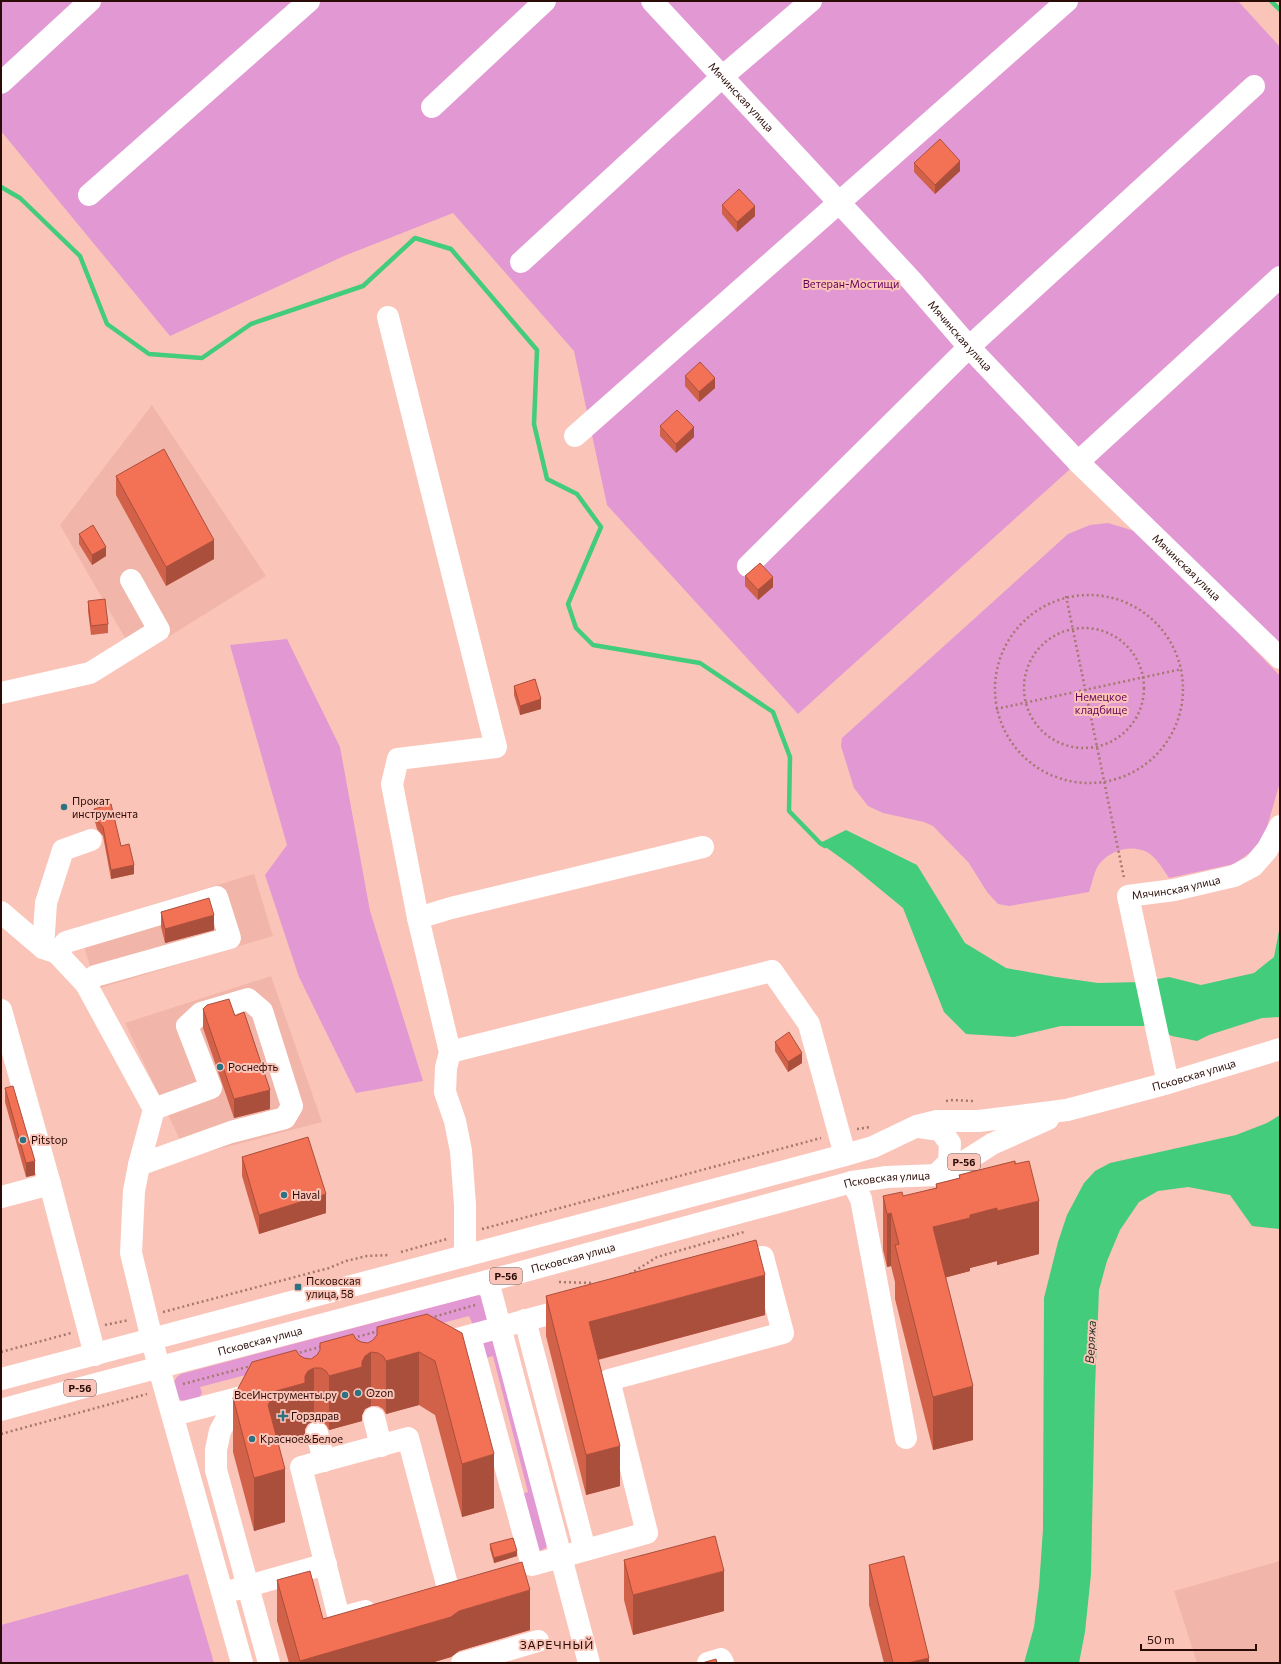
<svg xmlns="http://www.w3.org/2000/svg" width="1281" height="1664" font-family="Commissioner,sans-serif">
<rect width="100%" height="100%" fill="#fbc4b8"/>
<g fill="#f1b6a9">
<polygon points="152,405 266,576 136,657 60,525"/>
<polygon points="254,874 273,936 97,989 78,927"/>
<polygon points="271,976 322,1122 188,1157 125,1023"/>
<polygon points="1280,1561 1280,1663 1197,1663 1174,1591"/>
</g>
<g fill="#e198d3">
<polygon points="1,1 1238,1 1280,47 1280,658 1078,462 798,714 607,505 574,351 453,213 344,256 170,336 1,131"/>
<path d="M1108,523L1138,532L1155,546L1280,676V782L1265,834L1251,852L1234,864L1169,878C1163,869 1157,858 1147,852C1131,844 1111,850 1100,863C1094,870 1092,884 1089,892L1009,906L998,904L987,892L969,863L933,826L924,822L883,813L868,806L854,788L841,746L842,738L1068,534L1090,525Z"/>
<polygon points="287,639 340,747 370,911 423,1081 356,1093 299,977 265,875 287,845 230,645"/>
<polygon points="478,1295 481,1296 489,1313 487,1320 473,1325 469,1316 200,1387 202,1393 199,1398 185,1401 178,1399 173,1383 177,1377 181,1374"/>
<polygon points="493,1338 549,1545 544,1549 538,1551 522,1494 528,1492 493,1356 486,1358 478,1345"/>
<polygon points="188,1574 214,1663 1,1663 1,1625"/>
</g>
<g fill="#42cc7b">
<polygon points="846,830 917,865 965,943 1006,968 1056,977 1098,983 1141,982 1169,977 1201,985 1254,973 1274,957 1280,926 1280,1017 1262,1018 1209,1035 1197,1041 1172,1036 1149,1026 1061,1026 1014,1037 966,1034 944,1012 903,908 852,866 820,843"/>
<polygon points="1280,1115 1280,1229 1252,1226 1230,1195 1188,1187 1158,1191 1139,1202 1120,1230 1107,1261 1099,1290 1095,1387 1091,1574 1085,1632 1079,1663 1024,1663 1034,1627 1039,1587 1043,1529 1044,1298 1058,1242 1067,1215 1084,1183 1095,1171 1110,1163 1236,1135 1267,1123"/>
</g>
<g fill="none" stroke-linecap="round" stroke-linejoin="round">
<g stroke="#42cc7b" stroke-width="4.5">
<polyline points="1271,1 1280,10"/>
<polyline points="1,187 20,198 80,256 107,324 149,354 202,358 251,324 363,286 415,238 451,249 537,350 534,424 547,479 577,494 601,527 568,604 576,628 593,645 700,663 773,712 790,757 789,811 820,843 825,846"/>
</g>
<g stroke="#a5786e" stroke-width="2.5" stroke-dasharray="2 3" stroke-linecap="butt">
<circle cx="1089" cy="689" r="94"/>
<polyline points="1066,596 1124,878"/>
<circle cx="1084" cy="688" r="60"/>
<polyline points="996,709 1182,669"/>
<polyline points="946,1101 953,1100 973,1101"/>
<polyline points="857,1129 870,1127"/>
<polyline points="482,1229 821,1138"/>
<polyline points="401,1252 447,1239"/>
<polyline points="630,1274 657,1257 744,1232"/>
<polyline points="559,1282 594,1283"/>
<polyline points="163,1312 329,1268 346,1261 367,1256 389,1255"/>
<polyline points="430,1318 475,1305"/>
<polyline points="105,1325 129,1320"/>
<polyline points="353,1338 379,1331"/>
<polyline points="1,1352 71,1333"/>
<polyline points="295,1354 323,1346"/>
<polyline points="183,1384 251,1366"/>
<polyline points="1,1434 147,1394"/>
</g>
<g stroke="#fff" stroke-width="22">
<path id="s1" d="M652,1L911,280L969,347L1078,462L1280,658"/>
<polyline points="1,83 90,1"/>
<polyline points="432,107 545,1"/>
<polyline points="89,195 309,1"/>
<polyline points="521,262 722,77 811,1"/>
<polyline points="388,317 496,747 398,759 392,784 418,918 450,1052 446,1068 445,1092 455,1121 461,1151 465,1205 465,1256"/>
<polyline points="575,436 1067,1"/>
<polyline points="1078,462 1280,277"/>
<polyline points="748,566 969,347 1254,86"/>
<polyline points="1,693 90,673 159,630 131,580"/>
<polyline points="1,912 43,948 57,953 86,984 154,1109 139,1165 134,1191 131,1253 159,1368 242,1663"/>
<polyline points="418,918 451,908 703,847"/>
<polyline points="43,948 46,903 63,850 91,840"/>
<polyline points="57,953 66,942 217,897 230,938 95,976 86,984"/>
<polyline points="1,1010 50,1184 95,1355"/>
<polyline points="450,1052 772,971 809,1024 845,1155"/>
<path id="s2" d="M1168,1083L1128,896L1174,890L1234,876L1253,866L1267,850L1280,826"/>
<polyline points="139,1165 231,1132 285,1118 292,1106 262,1011 248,999 201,1013 187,1026 211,1088 154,1109"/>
<polyline points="852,1182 861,1199 906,1438"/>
<polyline points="1,1197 50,1184"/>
<polyline points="488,1281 589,1663"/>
<polyline points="525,1320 585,1550"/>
<polyline points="470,1336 532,1565 647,1533 609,1380 783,1333 763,1257 732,1265"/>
<polyline points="435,1345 575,1307"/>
<polyline points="238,1398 220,1431 216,1450 216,1470 269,1663"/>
<polyline points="173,1415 261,1392"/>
<polyline points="374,1418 381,1446"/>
<polyline points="317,1433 324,1461"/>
<polyline points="234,1590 326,1564"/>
<polyline points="365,1611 339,1618 301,1467 408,1438 448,1588"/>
<polyline points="462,1663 538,1641"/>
<polyline points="708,1663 721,1659 723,1663"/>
</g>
<g stroke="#fff" stroke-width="22">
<polyline points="919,1127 940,1130 950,1143 949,1162 936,1175"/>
<path id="s3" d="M1,1379L845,1155L873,1147L917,1126L937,1121H979L1067,1110L1168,1083L1280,1049"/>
<path id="s4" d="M1,1410L92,1385L488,1281L852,1182L887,1177L936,1175L956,1167L992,1144L1048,1119"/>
</g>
</g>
<g fill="#d16149">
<polygon points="914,163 960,171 935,194 914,172"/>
<polygon points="722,205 755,216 737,232 722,214"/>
<polygon points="685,376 715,388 699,402 685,386"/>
<polygon points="660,426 694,437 676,453 660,436"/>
<polygon points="116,476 214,559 166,586 116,495"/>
<polygon points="79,534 106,556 92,565 79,544"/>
<polygon points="745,576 773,587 758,600 745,586"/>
<polygon points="88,601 108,624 108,633 91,635 88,611"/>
<polygon points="514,686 541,709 520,715 514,695"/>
<polygon points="94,809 121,846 134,874 111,879 103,836 97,829 94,818"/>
<polygon points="161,912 214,930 165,943 161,927"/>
<polygon points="203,1009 270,1109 234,1118 203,1028"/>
<polygon points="775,1042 802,1063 788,1072 775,1051"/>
<polygon points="5,1088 35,1175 26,1177 5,1102"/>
<polygon points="242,1157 326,1213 259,1234 242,1176"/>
<polygon points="1015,1161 1039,1254 997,1265 997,1261 970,1268 970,1271 946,1277 973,1440 933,1450 895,1299 895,1282 891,1266 887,1267 883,1250 883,1196 903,1196 936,1188 936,1184 959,1178 959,1175"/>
<polygon points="546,1296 765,1315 598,1360 620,1486 586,1495 546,1336"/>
<polygon points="427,1314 494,1508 462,1517 435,1415 419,1405 386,1414 383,1409 378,1406 371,1406 365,1409 362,1415 362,1421 329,1430 326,1425 321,1421 314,1421 308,1424 305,1429 305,1436 278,1444 285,1522 254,1531 233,1452 233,1398 299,1355 304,1358 311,1359 356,1339 361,1342 368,1343"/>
<polygon points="490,1544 517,1556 494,1563 490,1549"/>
<polygon points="624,1560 724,1611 633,1635 624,1600"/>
<polygon points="869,1565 929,1663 884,1663 869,1605"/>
<polygon points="277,1580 323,1619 530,1630 459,1651 451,1657 431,1663 289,1663 277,1621"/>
</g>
<g fill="#aa4f3c">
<polygon points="960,161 960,171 935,194 935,185"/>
<polygon points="755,206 755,216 737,232 737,222"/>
<polygon points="715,378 715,388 699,402 699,392"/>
<polygon points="694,427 694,437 676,453 676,444"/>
<polygon points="214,540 214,559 166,586 166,567"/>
<polygon points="106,547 106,556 92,565 92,555"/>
<polygon points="773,577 773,587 758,600 758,590"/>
<polygon points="541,699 541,709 520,715 520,706"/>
<polygon points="134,865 134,874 111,879 111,870"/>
<polygon points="214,915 214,930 165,943 165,929"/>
<polygon points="802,1053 802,1063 788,1072 788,1062"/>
<polygon points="270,1090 270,1109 234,1118 234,1099"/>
<polygon points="35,1161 35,1175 26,1177 26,1163"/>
<polygon points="326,1194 326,1213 259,1234 259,1215"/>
<polygon points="1039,1201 1039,1254 997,1265 997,1211"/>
<polygon points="997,1208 997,1261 970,1268 970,1271 933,1281 933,1227 970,1215"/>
<polygon points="891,1213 891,1266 887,1267 887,1214"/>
<polygon points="765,1275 765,1315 589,1362 589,1322"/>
<polygon points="371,1352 371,1406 365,1409 362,1415 362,1421 329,1430 329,1376"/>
<polygon points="419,1352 419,1405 386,1414 386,1361"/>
<polygon points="314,1368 314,1421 308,1424 305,1429 305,1436 276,1445 268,1405 276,1391 305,1376 308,1371"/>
<polygon points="973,1386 973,1440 933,1450 933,1397"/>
<polygon points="620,1446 620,1486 586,1495 586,1455"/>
<polygon points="494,1454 494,1508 462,1517 462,1464"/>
<polygon points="285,1469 285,1522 254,1531 254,1478"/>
<polygon points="517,1551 517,1556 494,1563 494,1558"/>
<polygon points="724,1571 724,1611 633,1635 633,1595"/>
<polygon points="530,1590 530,1630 459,1651 451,1657 431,1663 300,1663 300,1661 459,1611"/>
<polygon points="929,1658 929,1663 908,1663"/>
</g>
<g fill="#f37155" stroke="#aa4f3c">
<polygon points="940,139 960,161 935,185 914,163"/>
<polygon points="739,189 755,206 737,222 722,205"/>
<polygon points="700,362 715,378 699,392 685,376"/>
<polygon points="677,410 694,427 676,444 660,426"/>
<polygon points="164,449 214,540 166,567 116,476"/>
<polygon points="93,525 106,547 92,555 79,534"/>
<polygon points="760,563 773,577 758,590 745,576"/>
<polygon points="105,599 108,624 91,626 88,601"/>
<polygon points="535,679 541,699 520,706 514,686"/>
<polygon points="111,804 121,846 129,844 134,865 111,870 103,827 97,820 94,809"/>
<polygon points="209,898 214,915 165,929 161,912"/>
<polygon points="229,999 235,1016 244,1012 270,1090 234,1099 203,1009 207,1005"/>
<polygon points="789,1032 802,1053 788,1062 775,1042"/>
<polygon points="13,1086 35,1161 26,1163 5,1088"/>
<polygon points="308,1137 326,1194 259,1215 242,1157"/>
<polygon points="1015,1161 1015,1164 1029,1161 1039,1201 997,1211 997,1208 970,1215 970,1218 933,1227 973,1386 933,1397 895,1245 899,1244 891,1213 887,1214 883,1196 902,1192 903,1196 937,1188 936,1184 960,1178 959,1175"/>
<polygon points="756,1240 765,1275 589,1322 620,1446 586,1455 546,1296"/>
<polygon points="427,1314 462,1333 494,1454 462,1464 435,1361 419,1352 386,1361 383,1356 378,1353 371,1352 365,1356 362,1362 362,1367 329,1376 326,1371 321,1368 314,1368 308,1371 305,1376 305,1383 276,1391 268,1405 285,1469 254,1478 233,1398 252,1362 296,1350 299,1355 304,1358 311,1359 317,1355 320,1350 320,1343 353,1334 356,1339 361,1342 368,1343 373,1340 377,1335 377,1327"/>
<polygon points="715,1536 724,1571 633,1595 624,1560"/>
<polygon points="513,1538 517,1551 494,1558 490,1544"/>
<polygon points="904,1556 929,1658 908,1663 893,1663 869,1565"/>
<polygon points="522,1562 530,1590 459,1611 451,1617 300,1661 277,1580 310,1571 323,1619"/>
<polygon points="716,1659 717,1663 702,1663"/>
</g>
<g fill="#2d7280" stroke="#fbc4b8" stroke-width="1.5">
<circle cx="64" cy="807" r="4"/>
<circle cx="220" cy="1067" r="4"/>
<circle cx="23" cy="1140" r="4"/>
<circle cx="284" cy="1195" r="4"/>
<rect x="294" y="1283" width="8" height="8" rx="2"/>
<circle cx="358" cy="1393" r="4"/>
<circle cx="345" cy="1395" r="4"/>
<path d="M281 1410h4v4h4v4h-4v4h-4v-4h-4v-4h4z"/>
<circle cx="252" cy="1439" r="4"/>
</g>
<g text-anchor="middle" stroke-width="4" stroke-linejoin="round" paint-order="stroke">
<g fill="#fbc4b8" stroke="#69423b" stroke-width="1">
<rect x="948" y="1154" width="32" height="16" rx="3"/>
<rect x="490" y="1268" width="32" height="16" rx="3"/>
<rect x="64" y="1380" width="32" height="16" rx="3"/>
</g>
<g font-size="10" font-weight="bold" fill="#2a0b05">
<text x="964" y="1166">Р-56</text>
<text x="506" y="1280">Р-56</text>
<text x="80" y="1392">Р-56</text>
</g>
<g font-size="11" fill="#2a0b05" stroke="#fbc4b8">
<text dy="4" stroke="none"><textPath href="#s1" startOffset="131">Мячинская улица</textPath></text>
<text dy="4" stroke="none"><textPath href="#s1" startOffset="455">Мячинская улица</textPath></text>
<text dy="4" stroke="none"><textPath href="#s1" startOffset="779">Мячинская улица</textPath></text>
<text dy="4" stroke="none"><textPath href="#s2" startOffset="240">Мячинская улица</textPath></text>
<text dy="4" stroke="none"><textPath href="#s3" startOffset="1234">Псковская улица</textPath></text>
<text dy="4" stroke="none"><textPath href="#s4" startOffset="916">Псковская улица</textPath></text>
<text dy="4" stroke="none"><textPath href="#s4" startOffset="592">Псковская улица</textPath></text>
<text dy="4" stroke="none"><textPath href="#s4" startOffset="268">Псковская улица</textPath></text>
</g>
<g font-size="11" fill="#65005c" stroke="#fbc4b8">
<text x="851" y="288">Ветеран-Мостищи</text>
<text x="1101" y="701">Немецкое<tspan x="1101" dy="13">кладбище</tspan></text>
</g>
<g font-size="11" fill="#2a0b05" stroke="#fbc4b8" text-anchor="start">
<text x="72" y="805">Прокат<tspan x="72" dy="13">инструмента</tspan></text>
<text x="228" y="1071">Роснефть</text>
<text x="31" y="1144">Pitstop</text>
<text x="292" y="1199">Haval</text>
<text x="306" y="1285">Псковская<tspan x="306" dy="13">улица, 58</tspan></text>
<text x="366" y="1397">Ozon</text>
<text x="337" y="1399" text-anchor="end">ВсеИнструменты.ру</text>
<text x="291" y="1420">Горздрав</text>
<text x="260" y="1443">Красное&amp;Белое</text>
</g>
<g font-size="12" font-style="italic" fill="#1c3223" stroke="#fbc4b8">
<text transform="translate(1091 1342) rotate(-87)" y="4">Веряжа</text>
</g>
<g font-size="12" letter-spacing="1" fill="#2a0b05" stroke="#fbc4b8">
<text x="557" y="1649">ЗАРЕЧНЫЙ</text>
</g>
</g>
<rect width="1281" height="1664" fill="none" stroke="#2a0b05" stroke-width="4"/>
<path d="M1141 1644v6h115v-6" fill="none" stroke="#2a0b05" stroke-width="2"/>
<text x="1147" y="1644" font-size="12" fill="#2a0b05" stroke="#fbc4b8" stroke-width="3" paint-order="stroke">50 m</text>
</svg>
